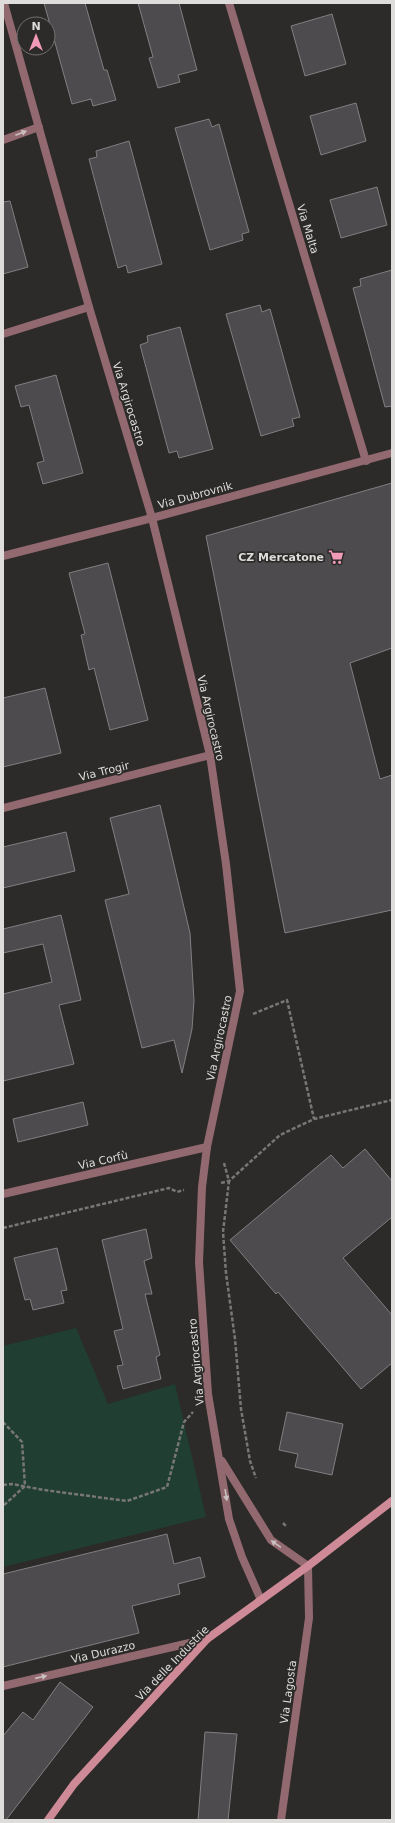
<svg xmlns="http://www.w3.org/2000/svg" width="395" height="1823" font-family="'DejaVu Sans',sans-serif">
<rect width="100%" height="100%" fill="#2c2b29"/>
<polygon fill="#203e31" points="76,1328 108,1404 175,1384 206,1517 3,1567 3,1346"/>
<g fill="#4d4b4e" stroke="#807f82">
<polygon points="44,3 85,3 104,70 107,70 116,100 93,106 91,99 72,104"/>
<polygon points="138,3 179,3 197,70 178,75 180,82 158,88 149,58 153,57"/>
<polygon points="332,14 346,64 305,76 291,26"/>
<polygon points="356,103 366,141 321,155 310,116"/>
<polygon points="209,119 212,127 219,124 249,232 242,234 243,240 210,250 175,128"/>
<polygon points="129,141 162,264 128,273 126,265 118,268 89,159 97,157 96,151"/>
<polygon points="377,187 387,225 341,238 330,200"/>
<polygon points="10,201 28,267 3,274 3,202"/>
<polygon points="392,270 392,406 385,407 353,288 361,286 360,279"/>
<polygon points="260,305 262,312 270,309 300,417 292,419 294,426 261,436 226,314"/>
<polygon points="180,327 213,449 179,458 177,451 169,453 140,345 148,342 147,336"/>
<polygon points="56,375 83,473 43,484 37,463 44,461 29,405 21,407 15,386"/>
<polygon points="392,483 392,648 350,663 380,779 392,775 392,910 285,933 206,536"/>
<polygon points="108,563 148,720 110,730 94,668 89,670 81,635 85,634 69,573"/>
<polygon points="45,688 61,753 3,767 3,698"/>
<polygon points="160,805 190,933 194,1001 192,1029 182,1073 174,1040 142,1048 105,900 129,894 110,818"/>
<polygon points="66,832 75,871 3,888 3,847"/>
<polygon points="61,915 81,1000 59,1005 74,1064 3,1081 3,994 52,982 43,944 3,953 3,929"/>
<polygon points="83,1102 88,1125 18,1142 13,1119"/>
<polygon points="365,1149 392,1181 392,1217 343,1258 392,1315 392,1363 361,1389 278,1292 276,1294 230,1240 331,1155 343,1168"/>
<polygon points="146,1229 152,1258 144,1261 152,1294 145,1294 160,1355 156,1357 161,1379 123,1389 117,1366 123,1365 114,1331 123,1329 102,1240"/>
<polygon points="57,1248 67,1290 61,1291 64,1303 33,1310 30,1299 25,1300 14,1258"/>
<polygon points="287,1412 343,1424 332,1475 295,1467 298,1454 279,1450"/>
<polygon points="167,1534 174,1564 200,1557 205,1577 178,1584 180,1594 132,1606 139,1633 3,1667 3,1574"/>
<polygon points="60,1682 93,1707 6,1820 3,1820 3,1736 23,1712 33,1720"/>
<polygon points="205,1732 237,1734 228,1820 198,1820"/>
</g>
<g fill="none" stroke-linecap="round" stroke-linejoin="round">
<g stroke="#787775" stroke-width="2.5" stroke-dasharray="4 2" stroke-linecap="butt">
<polyline points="253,1014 287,1000 314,1119"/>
<polyline points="224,1163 229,1181 223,1232 226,1273 235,1339 241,1409 250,1461 256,1478"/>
<polyline points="221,1183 229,1181 280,1135 314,1119 392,1100"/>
<polyline points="3,1228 169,1188 177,1192 184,1190"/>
<polyline points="3,1422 22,1442 25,1486 3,1506"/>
<polyline points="3,1485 12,1484 44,1490 127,1501 167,1487 184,1422 193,1412"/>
<polyline points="283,1523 287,1527"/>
</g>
<g stroke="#936970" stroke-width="8">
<polyline points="4,3 89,307 152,518 210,755 226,864 240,991 207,1147 202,1187 199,1262 208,1394 229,1519 242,1557 261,1600"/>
<polyline points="229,3 366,461"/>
<polyline points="3,140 39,127"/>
<polyline points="3,334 89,307"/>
<polyline points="3,556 152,518 392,453"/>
<polyline points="3,808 210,755"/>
<polyline points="3,1194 207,1147"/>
<polyline points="222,1461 271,1540 308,1566 309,1618 281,1820"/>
<polyline points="3,1686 207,1639"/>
</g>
<polyline stroke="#ce8b97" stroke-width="8" points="48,1820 74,1784 207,1639 308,1566 392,1501"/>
</g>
<defs><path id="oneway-solid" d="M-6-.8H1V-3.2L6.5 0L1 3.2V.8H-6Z"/></defs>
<g fill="#cbc0c0">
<use href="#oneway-solid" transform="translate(21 133) rotate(-21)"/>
<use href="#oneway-solid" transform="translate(226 1495) rotate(81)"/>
<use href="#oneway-solid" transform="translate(276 1544) rotate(-146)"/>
<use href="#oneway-solid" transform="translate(41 1677) rotate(-13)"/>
</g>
<defs>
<g id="supermarket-bare" transform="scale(1.2)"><path d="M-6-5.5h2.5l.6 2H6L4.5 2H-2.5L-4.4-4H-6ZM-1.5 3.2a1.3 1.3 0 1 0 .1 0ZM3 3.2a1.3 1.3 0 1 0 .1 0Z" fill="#f09ab7" stroke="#2c2b29" stroke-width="2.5" paint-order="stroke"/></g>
</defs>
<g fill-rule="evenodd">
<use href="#supermarket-bare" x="336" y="557"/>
</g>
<g text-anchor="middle" stroke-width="3.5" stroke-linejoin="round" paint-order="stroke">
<g font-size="11" fill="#dedddb" stroke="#2c2b29">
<text transform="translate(308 229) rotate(73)" y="4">Via Malta</text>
<text transform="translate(129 404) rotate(73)" y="4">Via Argirocastro</text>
<text transform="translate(195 495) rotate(-15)" y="4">Via Dubrovnik</text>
<text transform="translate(211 718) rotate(77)" y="4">Via Argirocastro</text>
<text transform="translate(104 771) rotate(-14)" y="4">Via Trogir</text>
<text transform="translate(219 1038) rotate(-78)" y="4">Via Argirocastro</text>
<text transform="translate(103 1160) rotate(-13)" y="4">Via Corfù</text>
<text transform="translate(196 1362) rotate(-95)" y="4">Via Argirocastro</text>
<text transform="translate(103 1652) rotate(-13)" y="4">Via Durazzo</text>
<text transform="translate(172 1663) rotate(-46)" y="4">Via delle Industrie</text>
<text transform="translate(288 1692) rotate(-82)" y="4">Via Lagosta</text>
</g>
<g font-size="11" font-weight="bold" fill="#dedddb" stroke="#2c2b29" text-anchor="end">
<text x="324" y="561">CZ Mercatone</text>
</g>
</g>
<rect width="395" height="1823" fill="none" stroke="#dedddb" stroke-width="8"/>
<g transform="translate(36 36)"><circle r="19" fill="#2c2b29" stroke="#737270"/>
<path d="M0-3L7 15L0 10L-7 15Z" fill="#f09ab7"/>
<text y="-6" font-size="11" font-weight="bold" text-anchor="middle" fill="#dedddb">N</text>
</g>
</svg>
